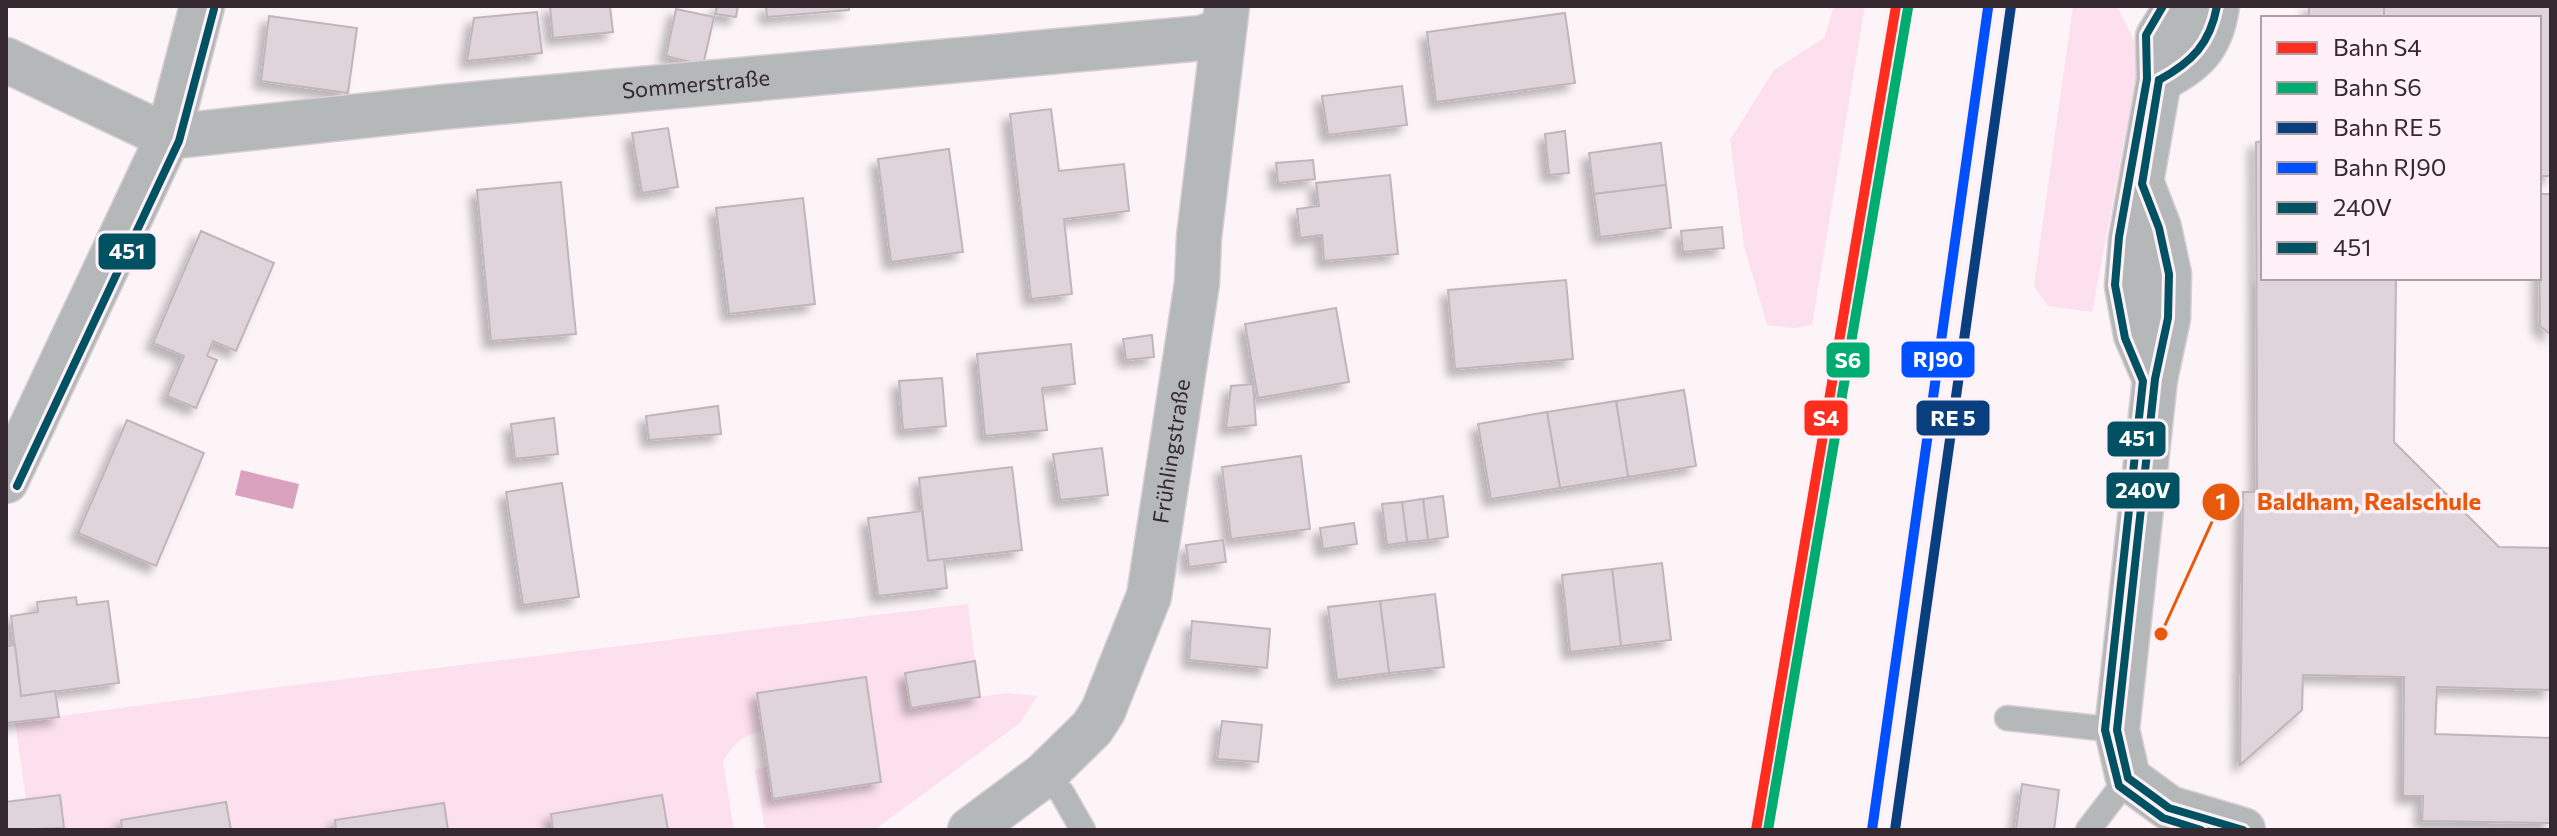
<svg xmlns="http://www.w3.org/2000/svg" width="2557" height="836" font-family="Commissioner,sans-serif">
<defs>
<filter id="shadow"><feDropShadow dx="-7" dy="7" stdDeviation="4" flood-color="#0004"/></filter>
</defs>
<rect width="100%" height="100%" fill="#fcf4f7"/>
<g fill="#fce0ed">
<polygon points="1834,6 1865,6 1812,325 1795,328 1767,325 1744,246 1730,140 1774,70 1824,38"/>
<polygon points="2073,6 2117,6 2136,44 2135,82 2092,312 2048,306 2034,286"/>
<path d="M968,604L975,661L905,673L911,707L1006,693L1037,696L1020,723L874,830H765L755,769L769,767L774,799L881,782L865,677L757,694L763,732C742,735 735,743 723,761L734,830H668L661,795L551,814L553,830H448L444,804L335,820L336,830H231L226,802L121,820L122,830H46L64,827L60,795L26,799L15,722L271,688Z"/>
</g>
<polygon fill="#daa2bf" points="241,470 299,484 293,509 235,495"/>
<g fill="#ded4d9" stroke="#c0b6ba" stroke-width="2" filter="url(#shadow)">
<polygon points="550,6 610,6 613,32 553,38"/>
<polygon points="717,6 738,6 736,17 715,14"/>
<polygon points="766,6 849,6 849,10 767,17"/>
<rect x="2309" y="6" width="75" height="12"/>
<polygon points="2384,6 2551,6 2551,176 2539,176 2539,18 2384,18"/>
<polygon points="676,9 714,17 703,65 666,56"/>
<polygon points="537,12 542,53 467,61 474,18"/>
<polygon points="1565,13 1575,83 1436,102 1427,32"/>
<polygon points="269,16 357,28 348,93 261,81"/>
<polygon points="1402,86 1407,125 1328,135 1322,96"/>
<polygon points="1051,109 1059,171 1124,164 1129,211 1064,219 1072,294 1031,299 1010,114"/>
<polygon points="668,128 678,187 642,193 632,133"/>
<polygon points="1565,131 1569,173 1549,175 1545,134"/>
<polygon points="2263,141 2263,278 2396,278 2394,442 2499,547 2551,548 2551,690 2437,687 2435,734 2551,738 2551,823 2422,821 2423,796 2403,796 2404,677 2303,675 2302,710 2240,765 2243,492 2257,492 2256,142"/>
<polygon points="1661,143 1666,185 1594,194 1589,153"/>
<polygon points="949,149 963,252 891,262 878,159"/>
<polygon points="1313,160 1315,179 1278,183 1276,163"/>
<polygon points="1390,175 1398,254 1324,261 1322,235 1300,238 1297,209 1319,206 1316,183"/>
<polygon points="561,182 576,334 491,341 477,190"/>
<polygon points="1666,185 1671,228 1600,237 1594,194"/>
<polygon points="2539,194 2551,194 2551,335 2540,326"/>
<polygon points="803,198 815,304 729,314 716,208"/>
<polygon points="1722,227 1724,248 1683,252 1681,231"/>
<polygon points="201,231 274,263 236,351 213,341 207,356 217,360 196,408 167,396 184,356 153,343"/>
<polygon points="1566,280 1573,359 1455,369 1448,290"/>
<polygon points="1336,308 1349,382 1258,398 1245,324"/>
<polygon points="1152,335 1154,357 1126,360 1123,339"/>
<polygon points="1071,344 1075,384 1042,388 1047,430 985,436 977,354"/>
<polygon points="942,378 946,426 903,430 899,381"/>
<polygon points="1253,384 1256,425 1226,428 1231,386"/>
<polygon points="1684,390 1696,466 1628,477 1616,401"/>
<polygon points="1616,401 1628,477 1560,488 1547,412"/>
<polygon points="718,406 721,434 649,440 646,416"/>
<polygon points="1547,412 1560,488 1491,499 1478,424"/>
<polygon points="554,418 558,454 515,459 511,424"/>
<polygon points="127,420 204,453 156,566 78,533"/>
<polygon points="1102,448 1108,495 1060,500 1053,454"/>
<polygon points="1301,456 1310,529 1231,539 1222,467"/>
<polygon points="1012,467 1022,550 928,561 919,478"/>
<polygon points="562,483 579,597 523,605 506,492"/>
<polygon points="1443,496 1448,537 1428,540 1423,499"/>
<polygon points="1423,499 1428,540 1407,542 1402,502"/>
<polygon points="1402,502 1407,542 1387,545 1382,504"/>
<polygon points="922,511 928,561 944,559 947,588 878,596 868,518"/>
<polygon points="1354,523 1357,544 1323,549 1320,528"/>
<polygon points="1223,540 1226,562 1189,567 1186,545"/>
<polygon points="1662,563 1671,640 1621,646 1612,569"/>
<polygon points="1612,569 1621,646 1570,652 1562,575"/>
<polygon points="1435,594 1444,667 1389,673 1380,601"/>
<polygon points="76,597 77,605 108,601 119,683 21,696 11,616 38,612 37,602"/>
<polygon points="1380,601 1389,673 1337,680 1328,607"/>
<polygon points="1192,621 1270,629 1267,668 1189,660"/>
<polygon points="15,645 21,696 55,691 59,717 6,723 6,646"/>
<polygon points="975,661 980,697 911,708 905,673"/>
<polygon points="866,677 881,782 773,799 757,693"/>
<polygon points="1222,721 1262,725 1258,762 1217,759"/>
<polygon points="2022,784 2059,790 2054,830 2016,830"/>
<polygon points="60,795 64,828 6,830 6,802"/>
<polygon points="662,795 668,830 553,830 551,814"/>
<polygon points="226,802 231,830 122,830 121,820"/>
<polygon points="444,803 448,830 336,830 335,820"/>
</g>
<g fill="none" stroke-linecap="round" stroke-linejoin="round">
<g stroke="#d8d0d3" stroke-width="27">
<g id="lane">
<polyline points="2007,718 2117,730"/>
<polyline points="1044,775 1062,793 1083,830"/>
<polyline points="2088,830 2128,778"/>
</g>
</g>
<g stroke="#d8d0d3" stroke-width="47">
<g id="street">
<path id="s1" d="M6,60L168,137L443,107L1202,38L1223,30"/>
<path d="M2159,80C2194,61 2211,48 2217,6"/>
<polyline points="2142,184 2159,228 2169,274 2168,318 2155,379 2117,730 2128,778 2169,808 2243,830"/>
<polyline points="2155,379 2136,335 2127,286 2131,239 2159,80 2158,37 2177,6"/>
<polyline points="6,481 168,137 202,6"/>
<path id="s2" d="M970,830L1044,775L1092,728L1103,711L1149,596L1197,283L1199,237L1227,6"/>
</g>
</g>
<use href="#lane" stroke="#b5b8b8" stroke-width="24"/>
<use href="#street" stroke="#b5b8b8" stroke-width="44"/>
<g stroke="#fff0f7" stroke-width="14">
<g id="bus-1">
<polyline points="2159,80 2142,184 2159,228 2169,274 2168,318 2155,379 2117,730 2128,778 2169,808 2243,830"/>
<path d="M2159,80C2192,62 2210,44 2217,6"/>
</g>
</g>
<g stroke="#fff0f7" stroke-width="14">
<g id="bus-2">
<polyline points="2163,6 2146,35 2147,79 2119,237 2115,285 2125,338 2143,381 2105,730 2119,786 2163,818 2201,830"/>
<polyline points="17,486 179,141 214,9"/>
</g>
</g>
<use href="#bus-1" stroke="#005262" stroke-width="8"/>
<use href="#bus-2" stroke="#005262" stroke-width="8"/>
<g stroke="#fff0f7" stroke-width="16">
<polyline id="rail-1" points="1756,830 1896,6"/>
</g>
<g stroke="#fff0f7" stroke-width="16">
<polyline id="rail-2" points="1768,830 1908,8"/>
</g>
<g stroke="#fff0f7" stroke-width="16">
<polyline id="rail-3" points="1895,830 2011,6"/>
</g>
<g stroke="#fff0f7" stroke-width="16">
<polyline id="rail-4" points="1872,830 1988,8"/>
</g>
<use href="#rail-1" stroke="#ff2d1d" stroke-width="10"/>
<use href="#rail-2" stroke="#00ac6f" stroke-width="10"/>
<use href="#rail-3" stroke="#093f7f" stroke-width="10"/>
<use href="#rail-4" stroke="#0050ff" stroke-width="10"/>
</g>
<g text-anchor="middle" stroke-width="7" stroke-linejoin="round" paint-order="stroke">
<g font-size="22" fill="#36282f" stroke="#fff0f7">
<text dy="8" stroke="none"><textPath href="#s1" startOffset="710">Sommerstraße</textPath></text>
<text dy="8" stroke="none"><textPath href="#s2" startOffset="450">Frühlingstraße</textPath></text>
</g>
</g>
<path fill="none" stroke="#e8590c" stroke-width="3" d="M2161 634L2221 502"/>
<g fill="#e8590c" stroke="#fff0f7" stroke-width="3">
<circle cx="2161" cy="634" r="8"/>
<circle cx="2221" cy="502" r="20"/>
</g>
<g font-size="24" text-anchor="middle" font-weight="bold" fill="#fff">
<text x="2221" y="510">1</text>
</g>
<g font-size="24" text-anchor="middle" font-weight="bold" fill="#e8590c" stroke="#fff0f7" stroke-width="7" stroke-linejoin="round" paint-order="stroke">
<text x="2369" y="510">Baldham, Realschule</text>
</g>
<g stroke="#fff0f7" stroke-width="3">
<rect x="97" y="232" width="60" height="39" rx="8" fill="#005262"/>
<rect x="1900" y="340" width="76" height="39" rx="8" fill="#0050ff"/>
<rect x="1825" y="341" width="46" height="38" rx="8" fill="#00ac6f"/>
<rect x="1803" y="399" width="46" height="38" rx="8" fill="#ff2d1d"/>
<rect x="1915" y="399" width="76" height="38" rx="8" fill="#093f7f"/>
<rect x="2106" y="420" width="61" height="38" rx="8" fill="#005262"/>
<rect x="2105" y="471" width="76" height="39" rx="8" fill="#005262"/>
</g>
<g font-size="22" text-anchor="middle" font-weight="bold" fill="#fff">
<text x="127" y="259">451</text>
<text x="1938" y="367">RJ90</text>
<text x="1848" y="368">S6</text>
<text x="1826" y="426">S4</text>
<text x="1953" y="426">RE 5</text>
<text x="2137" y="446">451</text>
<text x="2143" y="498">240V</text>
</g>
<rect width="2557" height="836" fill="none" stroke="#36282f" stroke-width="16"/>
<rect x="2261" y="16" width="280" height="264" fill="#fff0f7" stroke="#afa0a7" stroke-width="2"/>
<rect x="2277" y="42" width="40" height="12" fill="#ff2d1d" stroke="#afa0a7" stroke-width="2"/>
<text x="2333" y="56" font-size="24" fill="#36282f">Bahn S4</text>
<rect x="2277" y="82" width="40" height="12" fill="#00ac6f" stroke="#afa0a7" stroke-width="2"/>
<text x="2333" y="96" font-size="24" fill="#36282f">Bahn S6</text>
<rect x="2277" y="122" width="40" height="12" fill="#093f7f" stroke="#afa0a7" stroke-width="2"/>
<text x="2333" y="136" font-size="24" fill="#36282f">Bahn RE 5</text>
<rect x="2277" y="162" width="40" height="12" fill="#0050ff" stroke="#afa0a7" stroke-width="2"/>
<text x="2333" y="176" font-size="24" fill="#36282f">Bahn RJ90</text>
<rect x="2277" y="202" width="40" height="12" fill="#005262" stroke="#afa0a7" stroke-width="2"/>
<text x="2333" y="216" font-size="24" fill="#36282f">240V</text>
<rect x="2277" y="242" width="40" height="12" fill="#005262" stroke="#afa0a7" stroke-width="2"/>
<text x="2333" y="256" font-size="24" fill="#36282f">451</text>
</svg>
